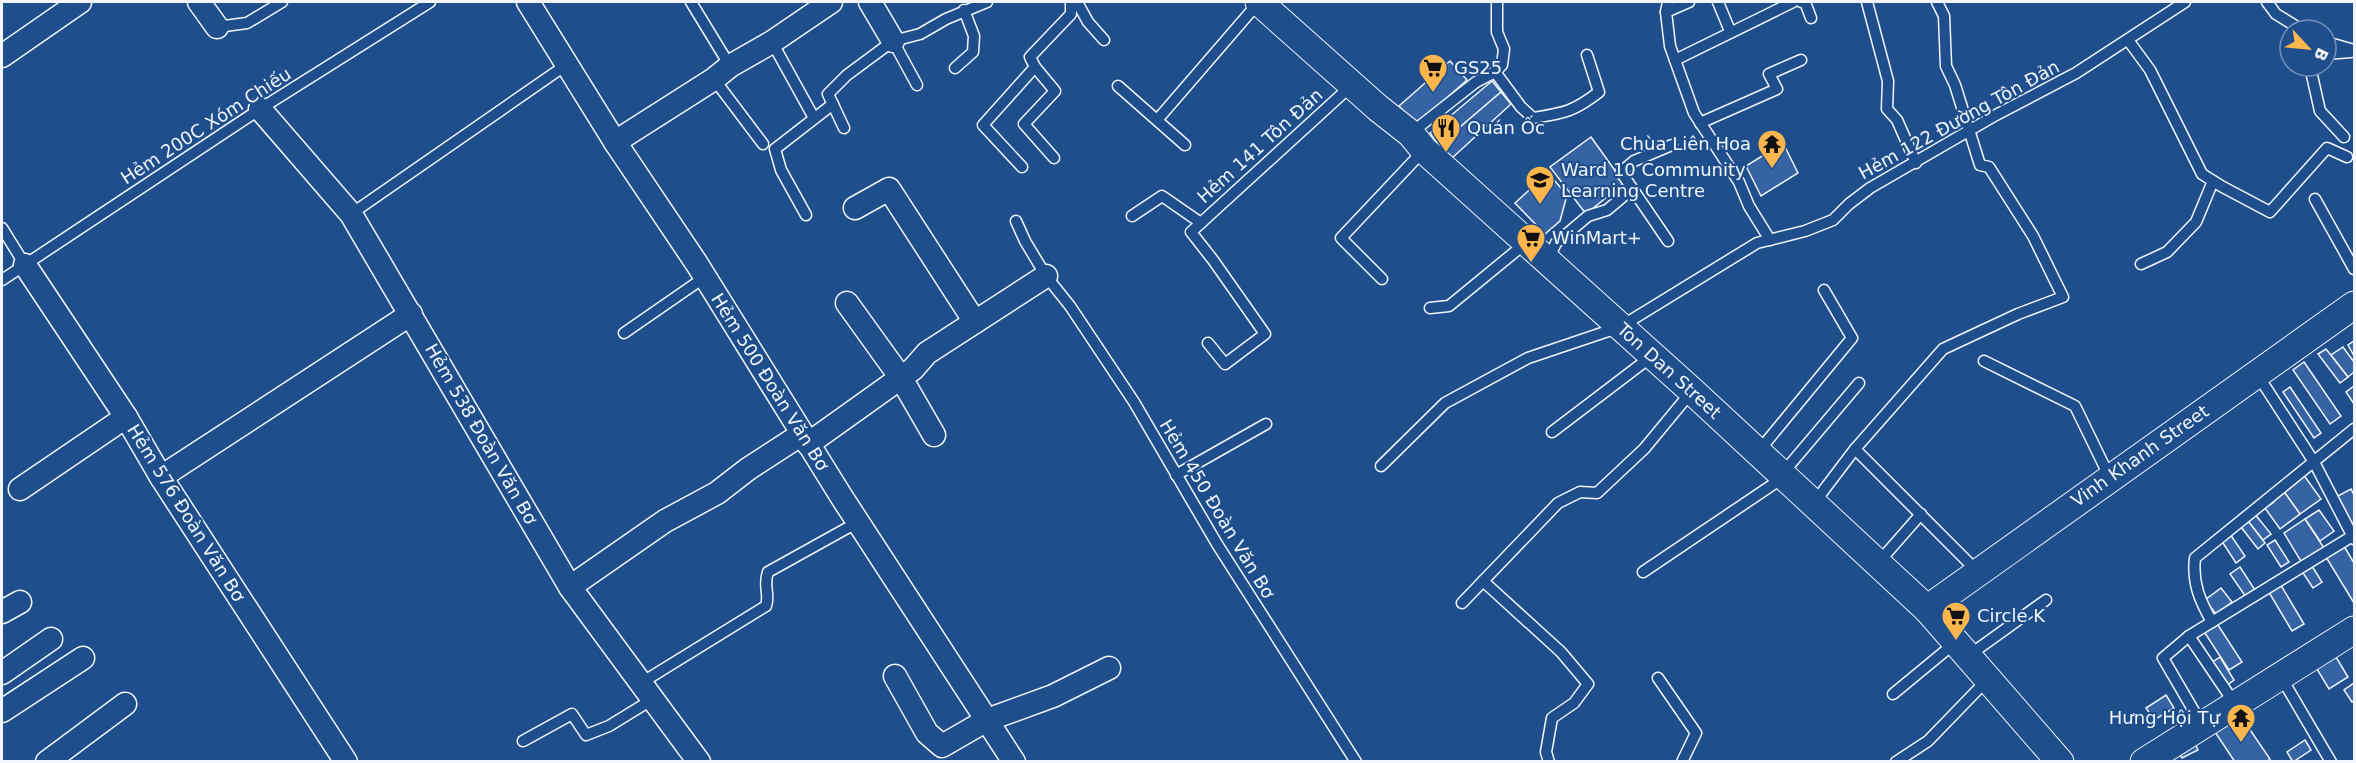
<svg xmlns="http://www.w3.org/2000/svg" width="2356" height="763" font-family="'DejaVu Sans',sans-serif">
<rect width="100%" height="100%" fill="#1f4e8c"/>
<g fill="#3563a3" stroke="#f2f6ff" stroke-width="1.5">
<polygon points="1450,61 1467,80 1416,125 1399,106"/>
<polygon points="1492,81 1501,92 1439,145 1430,133"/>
<polygon points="1501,92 1511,104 1451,159 1439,145"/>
<polygon points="1591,137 1624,183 1586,214 1550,167"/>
<polygon points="1783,143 1798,173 1761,196 1746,166"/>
<polygon points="1548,173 1567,195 1560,221 1545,234 1515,203"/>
<polygon points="2354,341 2354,356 2348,345"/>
<polygon points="2343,347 2354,362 2354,372 2348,377 2331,355"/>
<polygon points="2326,349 2348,377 2340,383 2318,354"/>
<polygon points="2304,362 2341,416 2330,424 2293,370"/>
<polygon points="2354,386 2354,404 2346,392"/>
<polygon points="2290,387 2321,433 2314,438 2283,392"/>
<polygon points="2303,474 2321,499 2300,514 2282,489"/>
<polygon points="2282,489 2300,514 2280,529 2265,508 2274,502 2271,497"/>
<polygon points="2351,489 2354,495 2354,528 2351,530 2334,498"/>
<polygon points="2319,510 2334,531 2320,541 2305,519"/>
<polygon points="2254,513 2271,534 2263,540 2246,519"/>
<polygon points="2305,519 2324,548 2302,563 2284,533"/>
<polygon points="2248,521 2265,543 2258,549 2241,527"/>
<polygon points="2230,534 2245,556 2236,563 2221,540"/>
<polygon points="2275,540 2289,562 2281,567 2267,545"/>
<polygon points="2344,546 2354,563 2354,603 2326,557"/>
<polygon points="2310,563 2322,582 2313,588 2301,570"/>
<polygon points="2240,567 2255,590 2246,597 2230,574"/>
<polygon points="2279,582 2304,624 2292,631 2267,589"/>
<polygon points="2221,588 2232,602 2216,614 2205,600"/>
<polygon points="2216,622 2242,662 2229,670 2203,630"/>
<polygon points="2333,652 2348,677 2329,689 2314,664"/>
<polygon points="2220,657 2234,680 2226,686 2211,663"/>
<polygon points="2354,683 2354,701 2352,702 2344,690"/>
<polygon points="2166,695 2174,708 2154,720 2146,708"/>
<polygon points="2238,712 2270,759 2266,762 2235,762 2213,729"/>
<polygon points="2193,739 2198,750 2182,758 2176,748"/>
<polygon points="2305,740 2311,750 2293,762 2287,752"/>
</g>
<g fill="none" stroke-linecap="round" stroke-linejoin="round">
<g stroke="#f2f6ff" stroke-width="13">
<g id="service">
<polyline points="691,2 730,66"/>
<polyline points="1077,2 1088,22 1104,40"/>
<polyline points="1668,2 1666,12 1670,46 1694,113 1739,182 1749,206 1770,240"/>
<polyline points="1718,2 1730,31"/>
<polyline points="1801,2 1805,2 1811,18"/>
<polyline points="1867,2 1888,81 1887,109 1897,120 1916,163"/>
<polyline points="2267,2 2276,14 2302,30"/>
<polyline points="1666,12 1689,2"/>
<polyline points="217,27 247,23 282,2"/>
<polyline points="2128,40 2150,70 2202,174 2221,186 2270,212 2327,148 2347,157"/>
<polyline points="893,41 917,85"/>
<polyline points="772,42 814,118"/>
<polyline points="2326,42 2354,50"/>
<polyline points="2326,54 2351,52"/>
<polyline points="1675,60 1793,2"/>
<polyline points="2315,66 2311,71 2320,111 2344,137"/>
<polyline points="1035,67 1055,91 1024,124 1054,158"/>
<polyline points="955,68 973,52 974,36 964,10"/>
<path d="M1495,72L1521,107L1533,118C1564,113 1573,112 1599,92L1587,55"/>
<polyline points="714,79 763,144"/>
<polyline points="1118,86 1185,145"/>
<polyline points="1158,119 1259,2"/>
<polyline points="1700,123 1777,89 1769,74 1801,60"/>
<polyline points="844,128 828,94 847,75 893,41 920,34 946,19 987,2"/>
<polyline points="1411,133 1476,82 1495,72 1502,65 1504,49 1497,32 1497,2"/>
<polyline points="1022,167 983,125 1035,67 1030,57 1071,14 1071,2"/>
<polyline points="2315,199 2354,269"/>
<polyline points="351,214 566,65"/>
<polyline points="806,215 781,170 775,149 833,104"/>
<polyline points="1132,216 1162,196 1201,223"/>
<polyline points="1016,221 1025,241 1046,276 1070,306 1134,402 1217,544 1356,762"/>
<polyline points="2,228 25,265"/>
<polyline points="1668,241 1621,172 1634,161 1672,145"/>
<polyline points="1548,260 1556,243 1588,216 1607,210 1632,189"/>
<polyline points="2141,264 2167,252 2196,222 2213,181"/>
<polyline points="1382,279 1341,238 1424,150"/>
<polyline points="2,280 260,109 430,2"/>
<polyline points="1430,308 1449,306 1527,242"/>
<polyline points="624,333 705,277"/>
<polyline points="1208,343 1225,364 1265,334 1213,260 1191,232 1352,85"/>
<polyline points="1984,361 2075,406 2110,478"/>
<polyline points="2257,374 2314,462 2354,539"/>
<polyline points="1552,432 1652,356"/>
<polyline points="1855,449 1977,571"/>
<polyline points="1758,452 1852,338 1824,290"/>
<polyline points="1381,466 1445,403 1528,358 1620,327 1757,243 1805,231 1833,220 1849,204 1870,188 1996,115 2076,73 2185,2"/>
<polyline points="1782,474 1859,383"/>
<polyline points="1176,475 1266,424"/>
<polyline points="1814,503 1855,449 1943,349 2018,314 2063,297 2033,236 1989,167 1980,165 1955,85 1946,66 1944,16 1937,2"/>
<polyline points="1878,563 1921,514"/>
<polyline points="1643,572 1784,477"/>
<polyline points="1483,581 1561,652 1588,684 1574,703 1552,718 1546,752 1549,762"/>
<polyline points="1462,603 1558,503 1580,492 1597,493 1644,449 1692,391"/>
<path d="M2212,622C2200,601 2192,583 2195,558L2354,429"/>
<polyline points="2189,636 2163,658 2202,725"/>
<polyline points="1968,656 2046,600"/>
<polyline points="2281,677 2331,762"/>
<polyline points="1658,678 1696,733 1682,762"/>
<path d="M641,683L766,606C770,595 763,585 768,572L858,522"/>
<polyline points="1893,694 1956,642"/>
<polyline points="2235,704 2189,636 2354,535"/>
<polyline points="523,741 572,714 586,735 609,726 653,699"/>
<polyline points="1896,762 1928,741 1988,679"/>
</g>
</g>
<g stroke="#f2f6ff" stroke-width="25">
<g id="minor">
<polyline points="199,2 217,27"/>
<polyline points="528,2 615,142 697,264 841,496 1014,762"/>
<polyline points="870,2 893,41"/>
<polyline points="2,56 80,2"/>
<polyline points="260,109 351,214 570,587 699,762"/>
<polyline points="615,142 714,79 730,66 772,42 831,2"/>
<polyline points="855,208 889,189 975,322"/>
<polyline points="25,265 126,417 161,477 346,762"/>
<polyline points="847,303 901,378 934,435"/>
<polyline points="808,444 913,369 927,353 1046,276"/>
<polyline points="161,477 411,314"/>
<polyline points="20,489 126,417"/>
<polyline points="570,587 665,521 717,493 748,469 802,434"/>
<polyline points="2,612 20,602"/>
<polyline points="2,673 51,639"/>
<polyline points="895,676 927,733 942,746 987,720 1053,696 1109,668"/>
<polyline points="2,711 83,658"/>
<polyline points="47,762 125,704"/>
</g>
</g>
<g stroke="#f2f6ff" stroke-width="29">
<g id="tertiary">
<polyline points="1259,2 1378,108 1411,134 1424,150 1692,391 1927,609 2060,762"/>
<polyline points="1927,609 2354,305"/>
<polyline points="2144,762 2354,630"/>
</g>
</g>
<use href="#service" stroke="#1f4e8c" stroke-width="10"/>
<use href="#minor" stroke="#1f4e8c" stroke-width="22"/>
<use href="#tertiary" stroke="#1f4e8c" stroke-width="27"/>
</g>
<defs>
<g id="supermarket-pin" transform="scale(1.5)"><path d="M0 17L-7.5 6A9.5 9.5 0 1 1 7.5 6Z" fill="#ffb74d" stroke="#1f4e8c"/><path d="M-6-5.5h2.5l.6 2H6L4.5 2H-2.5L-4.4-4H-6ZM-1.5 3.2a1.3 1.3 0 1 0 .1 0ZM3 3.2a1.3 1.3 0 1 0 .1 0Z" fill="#111"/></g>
<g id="restaurant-pin" transform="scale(1.5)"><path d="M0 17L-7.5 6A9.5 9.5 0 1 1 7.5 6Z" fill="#ffb74d" stroke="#1f4e8c"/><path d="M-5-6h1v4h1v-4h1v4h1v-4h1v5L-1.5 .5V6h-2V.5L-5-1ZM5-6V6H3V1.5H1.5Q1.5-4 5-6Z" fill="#111"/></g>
<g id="temple-pin" transform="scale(1.5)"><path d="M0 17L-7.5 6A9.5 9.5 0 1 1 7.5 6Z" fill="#ffb74d" stroke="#1f4e8c"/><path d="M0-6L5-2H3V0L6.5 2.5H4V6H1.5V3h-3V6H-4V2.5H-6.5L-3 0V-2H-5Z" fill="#111"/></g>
<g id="university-pin" transform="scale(1.5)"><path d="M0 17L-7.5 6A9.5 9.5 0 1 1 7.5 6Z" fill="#ffb74d" stroke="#1f4e8c"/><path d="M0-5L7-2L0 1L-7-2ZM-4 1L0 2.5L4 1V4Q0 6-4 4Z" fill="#111"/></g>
</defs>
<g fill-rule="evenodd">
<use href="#supermarket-pin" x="1433" y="68"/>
<use href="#restaurant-pin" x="1446" y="128"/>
<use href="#temple-pin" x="1772" y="144"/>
<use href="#university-pin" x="1540" y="180"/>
<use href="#supermarket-pin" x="1531" y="238"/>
<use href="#supermarket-pin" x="1956" y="616"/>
<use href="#temple-pin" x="2241" y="718"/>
</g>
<g text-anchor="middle" stroke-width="4.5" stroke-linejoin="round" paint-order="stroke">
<g font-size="18" fill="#f2f6ff" stroke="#1f4e8c" text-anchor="start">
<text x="1454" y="74">GS25</text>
<text x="1467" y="134">Quán Ốc</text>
<text x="1751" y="150" text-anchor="end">Chùa Liên Hoa</text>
<text x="1561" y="176">Ward 10 Community<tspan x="1561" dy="21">Learning Centre</tspan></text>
<text x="1552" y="244">WinMart+</text>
<text x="1977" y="622">Circle K</text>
<text x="2220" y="724" text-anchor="end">Hưng Hội Tự</text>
</g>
<g font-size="18" fill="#f2f6ff" stroke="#1f4e8c">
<text transform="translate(1959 120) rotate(-29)" y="6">Hẻm 122 Đường Tôn Đản</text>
<text transform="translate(206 126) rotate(-33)" y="6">Hẻm 200C Xóm Chiếu</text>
<text transform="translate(1260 146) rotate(-42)" y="6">Hẻm 141 Tôn Đản</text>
<text transform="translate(1669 371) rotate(42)" y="6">Ton Dan Street</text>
<text transform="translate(770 382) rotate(58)" y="6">Hẻm 500 Đoàn Văn Bơ</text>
<text transform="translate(481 434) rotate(60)" y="6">Hẻm 538 Đoàn Văn Bơ</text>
<text transform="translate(2140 456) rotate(-35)" y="6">Vinh Khanh Street</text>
<text transform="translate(1217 509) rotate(59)" y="6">Hẻm 450 Đoàn Văn Bơ</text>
<text transform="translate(186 513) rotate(58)" y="6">Hẻm 576 Đoàn Văn Bơ</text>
</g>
</g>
<rect width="2356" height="763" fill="none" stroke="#f2f6ff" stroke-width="6"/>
<g transform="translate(2308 48) rotate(116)"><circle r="28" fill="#1f4e8c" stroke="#7391ba" stroke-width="1.5"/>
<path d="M0-4.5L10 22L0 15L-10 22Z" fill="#ffb74d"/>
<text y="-9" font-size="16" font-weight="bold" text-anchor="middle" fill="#f2f6ff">B</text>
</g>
</svg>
